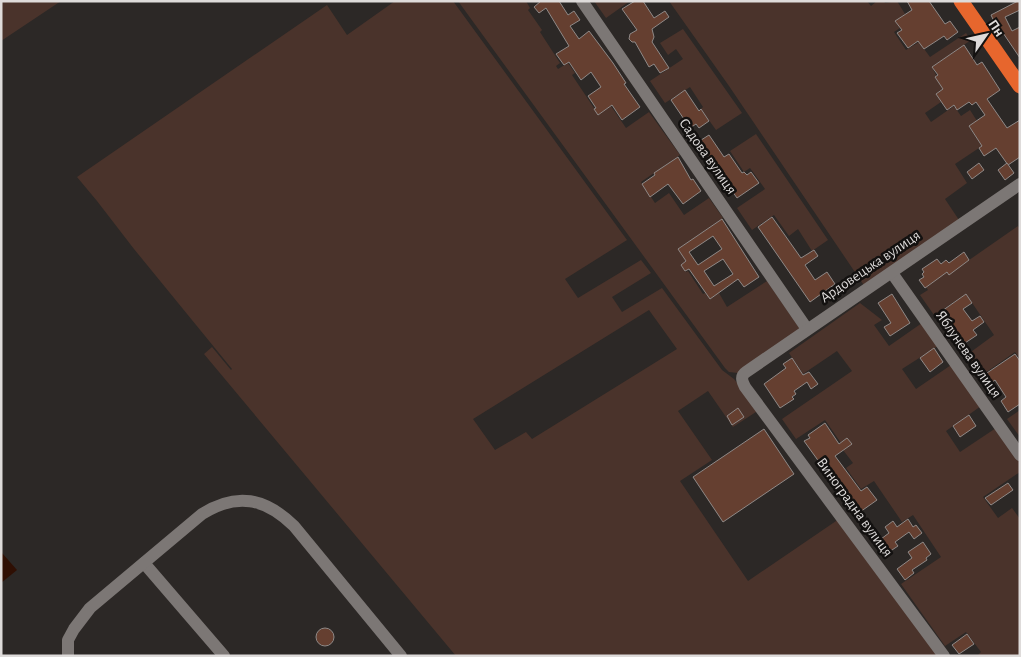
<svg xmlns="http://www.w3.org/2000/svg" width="1021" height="657" font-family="'Alegreya Sans',sans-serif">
<rect width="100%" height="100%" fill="#2c2826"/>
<g fill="#4a332b" fill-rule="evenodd">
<polygon points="1,1 61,1 1,41"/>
<path d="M395,1H453L627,240L565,279L578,298L641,260L651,273L612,297L622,312L662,288L722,370L734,379L759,410L733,427L708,391L678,411L712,460L680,481L748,581L839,519L939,656H456L204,354L212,347L231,370L232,369L134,249L97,201L77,177L327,5L347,35ZM649,310L677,349L532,439L526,432L495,450L473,419Z"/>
<polygon points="458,1 526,1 530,8 528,10 542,30 540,32 560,63 556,66 558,69 568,63 575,73 572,75 598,114 611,106 626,128 649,112 680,155 641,182 655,203 669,193 684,215 709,198 723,218 678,249 686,261 681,265 686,272 688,271 703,294 705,293 710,299 719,293 727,307 767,281 800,329 738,373 729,372 725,368"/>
<polygon points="594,1 630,1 606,18"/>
<polygon points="669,1 867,1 871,6 877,1 884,1 885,3 897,1 905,14 896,21 900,28 894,32 906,50 919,42 930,57 966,33 971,40 932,67 943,89 936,94 941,102 925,113 931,122 954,106 961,116 970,110 977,121 969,127 982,146 955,164 967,183 945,199 959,220 865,285 863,284 729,86"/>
<polygon points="683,29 742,113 716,130 701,109 703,107 690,87 665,103 650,81 683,59 676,49 668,55 660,43"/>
<polygon points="756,134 828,240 812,251 798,229 789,236 774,215 752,230 737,208 765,189 750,168 744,172 730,151"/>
<polygon points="1018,226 1020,229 1020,359 1015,352 978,378 964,357 994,335 966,294 934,315 920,295 928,290 926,287 947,272 949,274"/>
<polygon points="860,303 882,320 874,325 889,346 922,323 938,346 902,369 916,389 951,365 981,406 946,431 960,452 996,428 1020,462 1020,472 983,497 998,518 1012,508 1020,519 1020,656 977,656 981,652 966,632 945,646 901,584 941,557 913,515 902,522 874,481 861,489 846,468 853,463 843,450 851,444 847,438 841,443 825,420 796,439 782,419 852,371 837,351 803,374 789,353"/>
<polygon points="1020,410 1020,437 1007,419"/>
</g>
<polygon fill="#2f0f03" points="2,553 17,570 1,583 1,554"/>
<g fill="#653f30" stroke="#8f8987" fill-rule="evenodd">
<polygon points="541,1 559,1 568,15 574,11 580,20 570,26 579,39 589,31 613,63 626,83 624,84 640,107 622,120 612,105 598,115 594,109 596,108 588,96 601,87 591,72 581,80 569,62 564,65 556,54 569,46 546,8 539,13 534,7"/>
<polygon points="635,1 643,1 654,18 665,11 669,17 652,29 654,37 652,42 669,68 660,73 654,64 649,67 635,42 632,42 629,39 630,34 637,30 622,9"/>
<polygon points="907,1 929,1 945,24 950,21 958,32 947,40 944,36 924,49 918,41 908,48 897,33 902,30 895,21 912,10"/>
<polygon points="1018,1 1020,1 1020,10 1005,17 1012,31 1020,27 1020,58 999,27 997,28 991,15"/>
<polygon points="964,45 977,65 982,62 1000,90 987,99 1007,128 1020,120 1020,157 1008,165 996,148 984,156 979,148 982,146 969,126 985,115 976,102 972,105 969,102 957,110 954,105 947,110 936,94 943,89 935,77 938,75 932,67"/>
<polygon points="685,90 699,111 701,109 709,121 699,128 696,124 690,128 671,100"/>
<polygon points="709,135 724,157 729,154 742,173 744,172 747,175 751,172 759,183 737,198 698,142"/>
<polygon points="678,157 691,180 693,179 701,191 683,204 668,184 650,197 642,184 655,175 654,173"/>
<polygon points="979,163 984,170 972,179 967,172"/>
<polygon points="1007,163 1014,173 1005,180 998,170"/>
<polygon points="772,217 801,258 814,250 818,256 805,265 815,280 827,272 835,284 810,302 758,227"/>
<path d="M722,219L759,277L744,287L738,279L710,299L689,269L685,271L681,265L686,261L678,249ZM713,236L722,249L698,265L689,252ZM723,259L733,274L714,286L704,271Z"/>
<polygon points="964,252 969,260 949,275 947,272 925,288 919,280 924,277 922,274 924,272 922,269 937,259 941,264 946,260 949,263"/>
<polygon points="892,294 910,323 890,336 884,327 891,323 878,303"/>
<polygon points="966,294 972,303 963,309 972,321 980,316 984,322 973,330 977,335 962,345 939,313"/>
<polygon points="934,348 943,362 930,372 920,358"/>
<polygon points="1015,354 1020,361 1020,404 1008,412 1001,401 1006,397 995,380 990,384 984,375"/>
<polygon points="792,358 803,375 809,372 818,384 811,389 807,382 794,391 796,394 792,397 794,399 780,408 764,384 786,368 783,364"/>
<polygon points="738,408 744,417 732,425 727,416"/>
<polygon points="969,415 976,426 960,437 953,426"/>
<polygon points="825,423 839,444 847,438 852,444 835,456 861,491 867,487 877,500 860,512 856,507 853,509 804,441 810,438 808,435"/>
<polygon points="764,429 794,474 723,522 693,477"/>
<polygon points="1008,483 1013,490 991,505 985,498"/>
<polygon points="908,519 913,527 916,525 922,533 914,539 909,532 895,542 898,546 886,554 877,542 889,533 885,527 893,521 897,527"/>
<polygon points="923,542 931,554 926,558 927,560 912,570 914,573 905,580 897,569 912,558 908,552"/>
<circle cx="325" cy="637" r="9"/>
<polygon points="967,634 974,644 959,654 952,645"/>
</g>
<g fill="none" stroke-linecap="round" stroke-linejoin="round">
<g stroke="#7c7775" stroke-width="12">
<polyline points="582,1 807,329"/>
<polyline points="892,273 1020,455"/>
<polyline points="144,563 224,656"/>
<path d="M68,656V640L74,629L90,608L202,514C237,492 265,498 294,526L401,656"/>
<path d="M944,656L745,387C742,381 740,376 746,372L1020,184"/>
</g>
<polyline stroke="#e7662d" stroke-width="15" points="961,1 1020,86"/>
</g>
<g text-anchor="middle" stroke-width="5" stroke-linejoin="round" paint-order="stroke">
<g font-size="15" fill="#dedbda" stroke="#131110">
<text transform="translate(708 156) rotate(55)" y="5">Садова вулиця</text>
<text transform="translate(870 266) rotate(-34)" y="5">Ардовецька вулиця</text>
<text transform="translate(969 354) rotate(55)" y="5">Яблунева вулиця</text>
<text transform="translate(855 507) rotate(54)" y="5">Виноградна вулиця</text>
</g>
</g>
<rect width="1021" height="657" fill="none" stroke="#dedbda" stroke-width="5"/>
<g transform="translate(986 35) rotate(56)" stroke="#131110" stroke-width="4" paint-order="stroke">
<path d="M0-4L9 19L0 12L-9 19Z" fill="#dedbda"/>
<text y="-8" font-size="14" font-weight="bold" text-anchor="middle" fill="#dedbda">Пн</text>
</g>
</svg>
